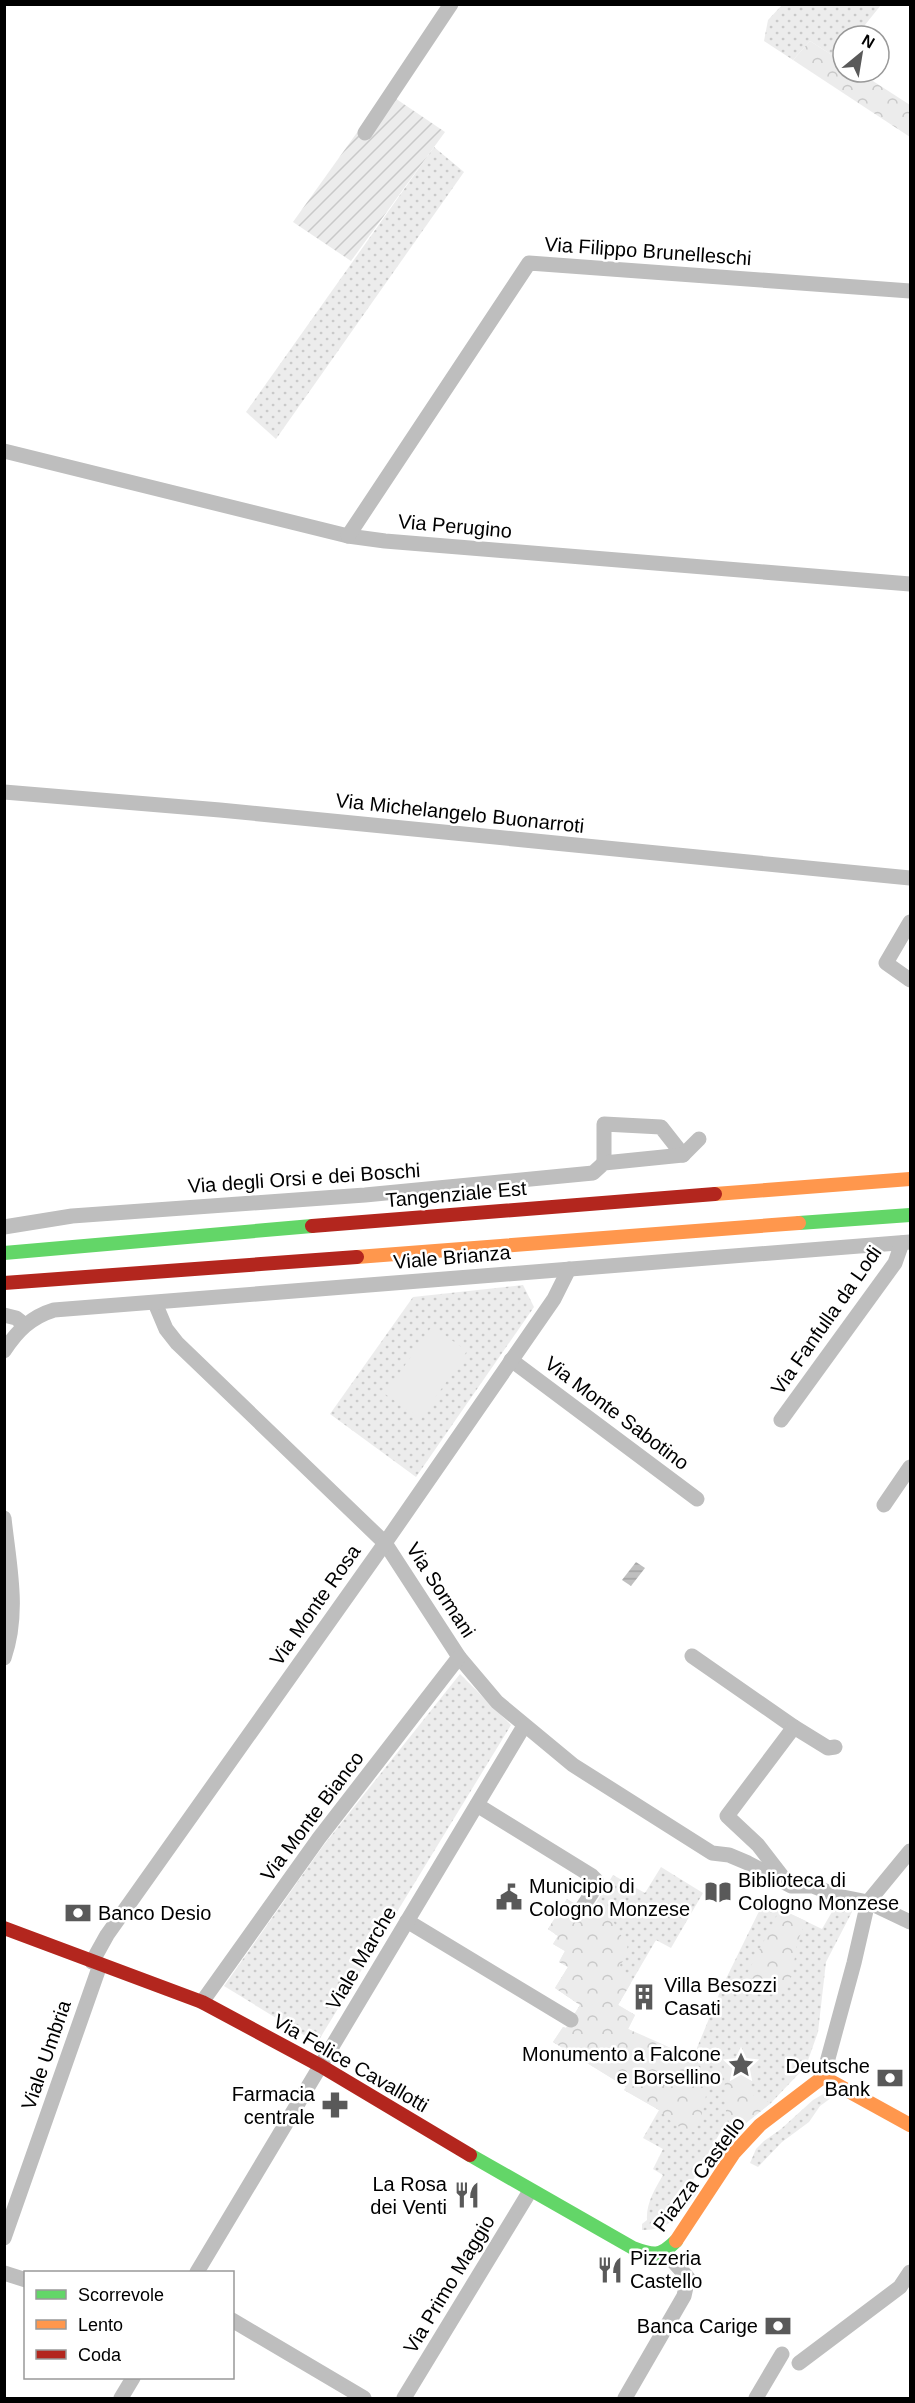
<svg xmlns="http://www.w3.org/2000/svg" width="915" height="2403" font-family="Helvetica,sans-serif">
<defs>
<pattern id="grass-dots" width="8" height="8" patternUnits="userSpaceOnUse" patternTransform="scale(1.5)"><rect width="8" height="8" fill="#ececec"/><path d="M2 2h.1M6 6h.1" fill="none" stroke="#c9c9c9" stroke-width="1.8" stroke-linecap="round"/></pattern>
<pattern id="forest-crowns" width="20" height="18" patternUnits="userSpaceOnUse" patternTransform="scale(1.5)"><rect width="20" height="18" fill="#ececec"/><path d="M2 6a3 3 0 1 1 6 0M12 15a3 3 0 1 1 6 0" fill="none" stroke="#c9c9c9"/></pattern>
<pattern id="garden-furrows" width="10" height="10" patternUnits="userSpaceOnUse" patternTransform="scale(1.5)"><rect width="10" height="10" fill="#ececec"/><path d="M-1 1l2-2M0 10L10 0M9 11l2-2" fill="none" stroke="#c9c9c9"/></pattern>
<pattern id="water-rules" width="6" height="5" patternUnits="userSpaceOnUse" patternTransform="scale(1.5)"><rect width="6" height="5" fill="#bfbfbf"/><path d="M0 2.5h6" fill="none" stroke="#a2a2a2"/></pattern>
</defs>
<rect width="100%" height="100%" fill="#fff"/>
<g fill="url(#grass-dots)">
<polygon points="782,5 881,5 856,36 843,36 843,53 838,59 810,41 793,60 764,41 768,20"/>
<polygon points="434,147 464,172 276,439 246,412"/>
<polygon points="523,1285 534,1307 416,1477 330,1414 413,1297"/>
<polygon points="460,1674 511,1725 317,2043 224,1986 323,1846"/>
<path d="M661,1867L703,1893L671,1948L656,1940L618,2005L635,2015L628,2029L692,2060L722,1987L764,1901L822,1929L836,1905L853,1910L826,1962L818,2032L806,2066L771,2103L728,2135L721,2131L689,2187L698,2192C682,2212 670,2231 642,2230V2224L647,2220C646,2203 655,2189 663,2175L653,2169L663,2149L643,2138L659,2110L624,2090L626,2087L553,2042L563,2027L566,2028L580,2005L555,1988L568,1967L559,1962L565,1951L553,1944L558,1936L548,1929L567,1899L590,1913L613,1875L645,1893Z"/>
<polygon points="825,2093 831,2098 820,2106 809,2122 782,2142 758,2167 750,2163 756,2149 764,2141 781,2129 813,2100"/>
</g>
<g fill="url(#forest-crowns)">
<polygon points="810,41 843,62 843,72 859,72 910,105 910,137 793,60"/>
<path d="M567,1899L590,1913L596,1904L608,1912L622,1937L628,1942L626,1957L620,1965L624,1975L631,1983L618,2005L635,2015L628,2029C645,2037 697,2056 704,2073C711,2090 702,2118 694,2132L675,2125L659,2110L624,2090L626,2087L553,2042L563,2027L566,2028L580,2005L555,1988L568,1967L559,1962L565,1951L553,1944L558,1936L548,1929Z"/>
<path d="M780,1909L806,1921L797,1943L792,1976L784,1988C771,1988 753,1992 744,1980Z"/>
<polygon points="749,2050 757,2071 749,2081 750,2094 771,2103 745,2124 731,2131 726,2112 724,2066 742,2051"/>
</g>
<polygon fill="url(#garden-furrows)" points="386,92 445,132 351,261 293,222"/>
<polygon fill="#ececec" points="432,1326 467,1351 421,1419 385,1394"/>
<polygon fill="url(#water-rules)" points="636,1562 645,1568 631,1586 622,1580"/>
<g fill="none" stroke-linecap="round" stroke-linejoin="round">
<g stroke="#bebebe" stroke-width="15">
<polyline points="365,133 451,4"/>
<polyline points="4,451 348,536 385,541 910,584"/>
<polyline points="348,536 529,263 910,291"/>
<polyline points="4,792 220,810 910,878"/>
<polyline points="910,922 886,963 910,980"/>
<polyline points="604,1163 604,1124 661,1127 683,1155"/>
<polyline points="4,1227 72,1216 365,1195 593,1173 604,1163 683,1155 699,1139"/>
<polyline points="155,1303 166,1329 177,1343 385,1543 459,1657 497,1702 573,1765 712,1853 729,1855 748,1863 791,1886 813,1886 838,1896 868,1902 910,1922"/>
<polyline points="4,1315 16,1318 25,1325"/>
<path d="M4,1351C17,1331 31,1317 54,1310L910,1242"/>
<polyline points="511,1360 697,1499"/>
<polyline points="781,1420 895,1263 902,1243"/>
<polyline points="884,1505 910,1467"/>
<path d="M4,1518C9,1565 20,1612 4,1658"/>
<polyline points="692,1656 794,1727"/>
<polyline points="477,1805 592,1876 596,1880 597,1885 582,1908"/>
<polyline points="785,1880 758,1845 727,1816 794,1727 828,1748 835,1747"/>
<polyline points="407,1921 571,2020"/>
<polyline points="92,1962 107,1935 385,1543 554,1299 569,1269"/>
<polyline points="202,2002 319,1838 459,1657"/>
<polyline points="823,2077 854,1963 868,1902 910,1851"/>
<polyline points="4,2238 100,1965"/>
<polyline points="197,2272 524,1726"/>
<polyline points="4,2273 26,2280"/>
<polyline points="232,2320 364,2398"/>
<polyline points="799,2363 900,2287 910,2272"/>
<polyline points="121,2398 133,2378"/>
<polyline points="404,2398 530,2191"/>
<polyline points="625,2398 684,2296 688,2278 665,2252"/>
<polyline points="756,2398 782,2354"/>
</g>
<g stroke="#63d668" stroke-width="14">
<polyline points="799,1223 910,1215"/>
<polyline points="4,1253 312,1226"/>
<path d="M470,2155L633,2248C654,2256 660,2257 676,2241"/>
</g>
<g stroke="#ff974d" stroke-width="14">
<polyline points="715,1194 910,1179"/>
<polyline points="357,1257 799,1223"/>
<polyline points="676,2241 734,2153 760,2125 823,2077 910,2125"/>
</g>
<g stroke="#b3261e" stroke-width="14">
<polyline points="312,1226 715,1194"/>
<polyline points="4,1283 357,1257"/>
<polyline points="4,1928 202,2002 321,2066 470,2155"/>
</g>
</g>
<defs>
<g id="library-bare" transform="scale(2.07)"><path d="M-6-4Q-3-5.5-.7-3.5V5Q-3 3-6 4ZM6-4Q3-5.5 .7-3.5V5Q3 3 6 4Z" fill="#595959" stroke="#fff" stroke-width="2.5" paint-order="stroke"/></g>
<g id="civic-bare" transform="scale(2.07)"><path d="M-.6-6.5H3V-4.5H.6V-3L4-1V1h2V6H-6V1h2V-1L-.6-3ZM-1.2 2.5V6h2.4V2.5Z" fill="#595959" stroke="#fff" stroke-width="2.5" paint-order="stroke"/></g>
<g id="bank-bare" transform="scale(2.07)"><path d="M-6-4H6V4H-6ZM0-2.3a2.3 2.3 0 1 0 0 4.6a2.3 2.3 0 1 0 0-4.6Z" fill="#595959" stroke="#fff" stroke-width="2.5" paint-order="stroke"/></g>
<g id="building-bare" transform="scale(2.07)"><path d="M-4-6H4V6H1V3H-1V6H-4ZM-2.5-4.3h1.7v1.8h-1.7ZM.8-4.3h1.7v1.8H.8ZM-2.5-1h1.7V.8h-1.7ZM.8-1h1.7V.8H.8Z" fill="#595959" stroke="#fff" stroke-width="2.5" paint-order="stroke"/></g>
<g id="sight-bare" transform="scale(2.07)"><path d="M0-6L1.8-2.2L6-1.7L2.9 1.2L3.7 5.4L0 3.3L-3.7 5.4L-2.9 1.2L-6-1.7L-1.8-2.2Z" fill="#595959" stroke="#fff" stroke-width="2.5" paint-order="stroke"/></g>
<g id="pharmacy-bare" transform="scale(2.07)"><path d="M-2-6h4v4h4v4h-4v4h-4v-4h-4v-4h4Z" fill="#595959" stroke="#fff" stroke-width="2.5" paint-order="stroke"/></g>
<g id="restaurant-bare" transform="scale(2.07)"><path d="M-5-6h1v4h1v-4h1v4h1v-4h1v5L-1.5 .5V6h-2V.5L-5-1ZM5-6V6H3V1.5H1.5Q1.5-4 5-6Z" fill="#595959" stroke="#fff" stroke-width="2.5" paint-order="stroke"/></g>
</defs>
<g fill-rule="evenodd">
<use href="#library-bare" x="718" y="1892"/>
<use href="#civic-bare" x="509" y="1897"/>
<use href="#bank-bare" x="78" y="1913"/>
<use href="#building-bare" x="644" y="1997"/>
<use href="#sight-bare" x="741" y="2065"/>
<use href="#bank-bare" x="890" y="2078"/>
<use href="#pharmacy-bare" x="335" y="2105"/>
<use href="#restaurant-bare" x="467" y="2195"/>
<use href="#restaurant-bare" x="610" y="2270"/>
<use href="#bank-bare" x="778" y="2326"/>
</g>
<g text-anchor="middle" stroke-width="5" stroke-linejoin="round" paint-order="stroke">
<g font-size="20" fill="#000" stroke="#fff">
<text transform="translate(648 251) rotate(4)" y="7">Via Filippo Brunelleschi</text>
<text transform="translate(455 526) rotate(5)" y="7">Via Perugino</text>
<text transform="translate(460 813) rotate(6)" y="7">Via Michelangelo Buonarroti</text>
<text transform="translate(304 1178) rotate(-4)" y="7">Via degli Orsi e dei Boschi</text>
<text transform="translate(456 1194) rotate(-5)" y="7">Tangenziale Est</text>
<text transform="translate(452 1257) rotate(-5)" y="7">Viale Brianza</text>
<text transform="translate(826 1320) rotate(-55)" y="7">Via Fanfulla da Lodi</text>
<text transform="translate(617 1413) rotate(37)" y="7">Via Monte Sabotino</text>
<text transform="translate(441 1590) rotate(57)" y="7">Via Sormani</text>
<text transform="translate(315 1605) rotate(-55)" y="7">Via Monte Rosa</text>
<text transform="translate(312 1816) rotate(-53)" y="7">Via Monte Bianco</text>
<text transform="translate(361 1958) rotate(-59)" y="7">Viale Marche</text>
<text transform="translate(46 2055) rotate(-71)" y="7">Viale Umbria</text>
<text transform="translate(351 2063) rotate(30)" y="7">Via Felice Cavallotti</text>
<text transform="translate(699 2174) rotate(-53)" y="7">Piazza Castello</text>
<text transform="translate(449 2284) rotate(-59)" y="7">Via Primo Maggio</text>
</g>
<g font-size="20" fill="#000" stroke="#fff" text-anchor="start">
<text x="738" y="1887">Biblioteca di<tspan x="738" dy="23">Cologno Monzese</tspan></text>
<text x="529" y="1893">Municipio di<tspan x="529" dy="23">Cologno Monzese</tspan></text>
<text x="98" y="1920">Banco Desio</text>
<text x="664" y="1992">Villa Besozzi<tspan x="664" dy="23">Casati</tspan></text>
<text x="721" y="2061" text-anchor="end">Monumento a Falcone<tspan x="721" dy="23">e Borsellino</tspan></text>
<text x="870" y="2073" text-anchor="end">Deutsche<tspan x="870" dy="23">Bank</tspan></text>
<text x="315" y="2101" text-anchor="end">Farmacia<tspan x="315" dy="23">centrale</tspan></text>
<text x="447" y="2191" text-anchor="end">La Rosa<tspan x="447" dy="23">dei Venti</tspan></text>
<text x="630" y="2265">Pizzeria<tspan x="630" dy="23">Castello</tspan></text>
<text x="758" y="2333" text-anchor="end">Banca Carige</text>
</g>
</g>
<rect width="915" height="2403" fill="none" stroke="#000000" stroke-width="12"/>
<rect x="24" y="2271" width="210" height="108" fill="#ffffff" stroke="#999999" stroke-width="1.5"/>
<rect x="36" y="2290" width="30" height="9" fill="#63d668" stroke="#999999" stroke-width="1.5"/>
<text x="78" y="2301" font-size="18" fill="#000000">Scorrevole</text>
<rect x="36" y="2320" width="30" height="9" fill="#ff974d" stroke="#999999" stroke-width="1.5"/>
<text x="78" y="2331" font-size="18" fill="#000000">Lento</text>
<rect x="36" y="2350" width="30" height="9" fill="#b3261e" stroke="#999999" stroke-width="1.5"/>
<text x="78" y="2361" font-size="18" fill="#000000">Coda</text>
<g transform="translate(861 54) rotate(30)"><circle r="28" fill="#ffffff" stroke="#999999" stroke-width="1.5"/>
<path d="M0-4.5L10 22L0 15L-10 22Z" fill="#595959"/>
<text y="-9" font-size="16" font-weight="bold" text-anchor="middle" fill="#000000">N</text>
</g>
</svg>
